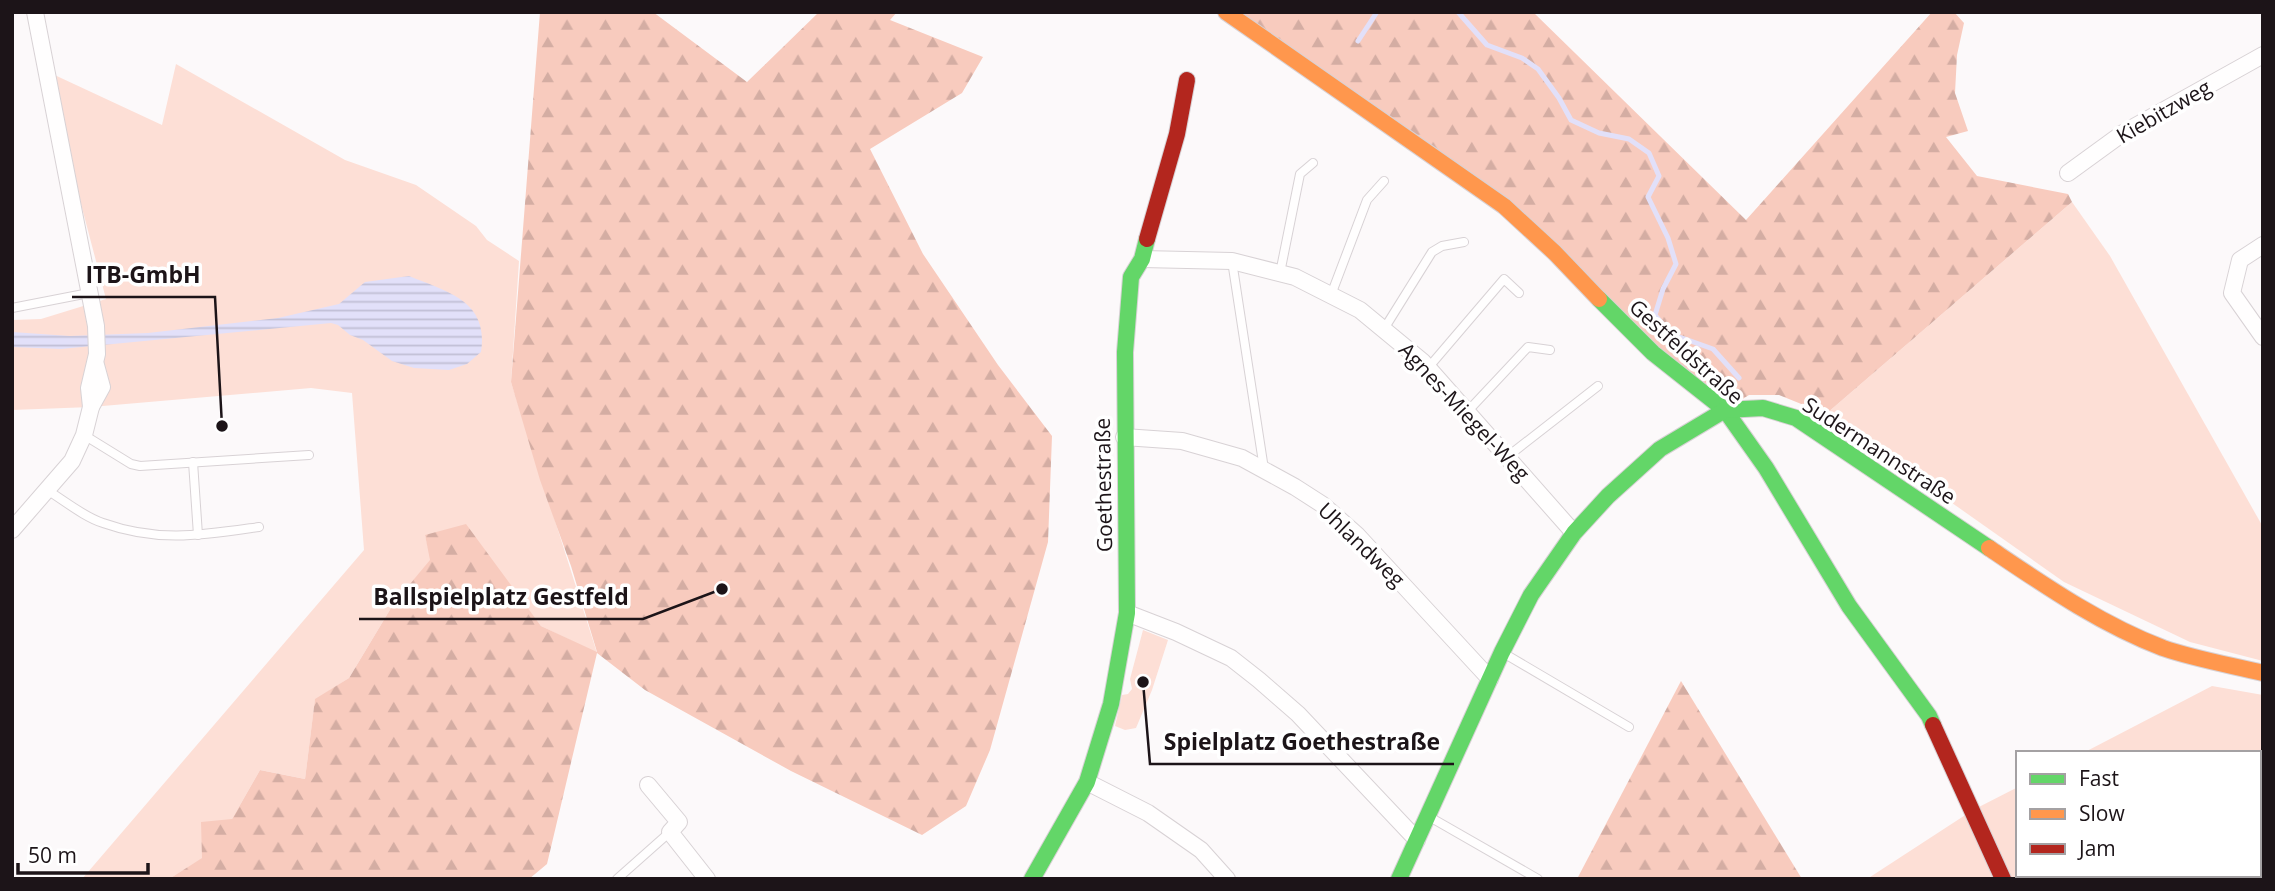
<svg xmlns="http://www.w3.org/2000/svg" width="2275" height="891" font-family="'Open Sans',sans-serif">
<defs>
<pattern id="forest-firs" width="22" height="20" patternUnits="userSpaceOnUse" patternTransform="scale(1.75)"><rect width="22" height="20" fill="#f8cbbe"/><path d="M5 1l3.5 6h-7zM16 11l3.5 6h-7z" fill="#d4ada3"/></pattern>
<pattern id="water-rules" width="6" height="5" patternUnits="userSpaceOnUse" patternTransform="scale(1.75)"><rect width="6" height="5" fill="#e2e0f9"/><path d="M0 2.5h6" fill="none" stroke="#c1bfd5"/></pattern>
</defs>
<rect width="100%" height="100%" fill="#fcf9fa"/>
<g fill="#fddfd6">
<polygon points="176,64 345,160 416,185 476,226 487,240 519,261 511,382 597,653 541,626 505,579 425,535 431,560 394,603 349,678 315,700 305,779 260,770 232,819 203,858 169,879 82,879 364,550 352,393 311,388 91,407 12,410 12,320 41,319 106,299 46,71 162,125"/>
<polygon points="2072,202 2110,256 2263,527 2263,661 2190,642 2064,582 1826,414"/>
<polygon points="1143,630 1168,640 1152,690 1136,728 1125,730 1115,726 1122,695 1128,694 1132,689 1130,679"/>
<polygon points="2212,686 2263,695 2263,879 1867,879 1973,810 2018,787 2018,875 2259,875 2259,753 2083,753"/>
</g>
<g fill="url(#forest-firs)">
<polygon points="540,12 653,12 747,82 819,12 897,12 890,20 983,57 962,93 870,149 923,254 998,365 1052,436 1048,542 990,750 966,806 922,835 791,771 645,690 597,653 547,864 529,879 169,879 202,858 201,822 232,819 260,770 305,779 315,699 349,678 394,603 430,560 425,535 466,524 541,626 597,652 571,566 540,480 511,382"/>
<polygon points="1237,12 1533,12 1746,220 1932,12 1954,12 1964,23 1957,55 1955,93 1968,131 1946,137 1977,176 2068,194 2072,202 1826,414 1779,395 1749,395 1725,410 1555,253"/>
<polygon points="1681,681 1802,879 1577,879"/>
</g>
<path fill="url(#water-rules)" d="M409,276C448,292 489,301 481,352L467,364L449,370L414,368L392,361L363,340L350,335L338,325L331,323L61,349L12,347V332L70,336L148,333L278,318L339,304L365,282Z"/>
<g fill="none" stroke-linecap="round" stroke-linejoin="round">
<g stroke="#e2e0f9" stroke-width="5">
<polyline points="1458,12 1487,45 1522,58 1538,69 1559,98 1571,120 1599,133 1629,139 1649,153 1659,176 1648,197 1668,238 1676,264 1663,289 1655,315 1671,334 1713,349 1739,378"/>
<polyline points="1358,41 1377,12"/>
</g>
<g stroke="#d8d2d5" stroke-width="10">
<g id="lane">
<polyline points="1232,261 1264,469"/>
<polyline points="1280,273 1300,174 1313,163"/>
<polyline points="1331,295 1367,200 1384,181"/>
<polyline points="12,308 89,293"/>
<polyline points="1384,329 1432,252 1442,246 1464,242"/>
<polyline points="1428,368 1504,279 1519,293"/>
<polyline points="1467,412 1528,347 1550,350"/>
<polyline points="84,435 131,464 140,466 309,455"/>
<polyline points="1507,457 1598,386"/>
<polyline points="193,462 198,535"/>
<path d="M47,490C65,501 84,517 103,523C159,543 203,535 259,527"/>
<polyline points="1505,654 1629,727"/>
<polyline points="1428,816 1538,879"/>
<polyline points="617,879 670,832"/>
</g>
</g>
<g stroke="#d8d2d5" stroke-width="18">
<g id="street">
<polyline points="35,12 96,326 97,354 89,388 91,407"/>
<polyline points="2068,173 2123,133 2263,55"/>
<polyline points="2263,245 2240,260 2232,293 2263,337"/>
<polyline points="1142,259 1232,261 1295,277 1360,310 1423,362 1574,533"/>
<polyline points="1124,437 1182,441 1242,458 1295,487 1323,505 1357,535 1490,679"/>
<polyline points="12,530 72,461 84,435 91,407 102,387 96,365"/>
<polyline points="1127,613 1176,632 1231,658 1259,680 1298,714 1417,840"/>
<polyline points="1087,782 1148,813 1201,850 1227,879"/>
<polyline points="648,785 679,822 670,832 707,879"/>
</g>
</g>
<g stroke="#d8d2d5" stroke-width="18">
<g id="fast">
<polyline points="1599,299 1653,353 1725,410 1766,468 1849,606 1929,716 1933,725"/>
<polyline points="1032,879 1087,782 1111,704 1127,613 1125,352 1131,277 1142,259 1147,239"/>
<polyline points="1399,879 1502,652 1531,595 1574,533 1608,496 1660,449 1725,410 1763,408 1796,418 1989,548"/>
</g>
</g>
<g stroke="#d8d2d5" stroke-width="18">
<g id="slow">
<polyline points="1226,12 1504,206 1555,253 1599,299"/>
<path d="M1989,548C2044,585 2100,624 2163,648C2195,659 2230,665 2263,673"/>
</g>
</g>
<g stroke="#d8d2d5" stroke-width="18">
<g id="jam">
<polyline points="1147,239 1177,134 1187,80"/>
<polyline points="1933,725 2003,879"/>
</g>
</g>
<use href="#lane" stroke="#fffefe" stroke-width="8"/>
<use href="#street" stroke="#fffefe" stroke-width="16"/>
<use href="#fast" stroke="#63d668" stroke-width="16"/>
<use href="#slow" stroke="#ff974d" stroke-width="16"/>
<use href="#jam" stroke="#b3261e" stroke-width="16"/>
</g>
<g text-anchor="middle" stroke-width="7" stroke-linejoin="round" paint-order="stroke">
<g font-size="21" fill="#1c1418" stroke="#fff">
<text transform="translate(2164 112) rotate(-30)" y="7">Kiebitzweg</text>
<text transform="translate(1686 352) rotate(42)" y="7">Gestfeldstraße</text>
<text transform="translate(1464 412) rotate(47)" y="7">Agnes-Miegel-Weg</text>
<text transform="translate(1879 451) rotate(33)" y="7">Sudermannstraße</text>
<text transform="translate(1104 485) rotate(-91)" y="7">Goethestraße</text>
<text transform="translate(1361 545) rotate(44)" y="7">Uhlandweg</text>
</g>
</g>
<path fill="none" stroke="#1c1418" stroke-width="2.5" d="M222 426L215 297H72M722 589L643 619H359M1143 682L1150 764H1454"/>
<g fill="#1c1418" stroke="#fff" stroke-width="2.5">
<circle cx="222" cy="426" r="7"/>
<circle cx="722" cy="589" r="7"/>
<circle cx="1143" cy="682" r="7"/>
</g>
<g font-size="23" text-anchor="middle" font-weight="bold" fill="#1c1418" stroke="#fff" stroke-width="7" stroke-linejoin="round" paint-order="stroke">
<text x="143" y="283">ITB-GmbH</text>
<text x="501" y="605">Ballspielplatz Gestfeld</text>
<text x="1302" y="750">Spielplatz Goethestraße</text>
</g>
<rect width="2275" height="891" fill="none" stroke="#1c1418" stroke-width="28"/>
<rect x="2016" y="751" width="245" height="126" fill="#ffffff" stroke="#a4a1a3" stroke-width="2"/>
<rect x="2030" y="774" width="35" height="10" fill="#63d668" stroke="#a4a1a3" stroke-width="2"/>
<text x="2079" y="786" font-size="21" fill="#1c1418">Fast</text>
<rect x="2030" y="809" width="35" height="10" fill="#ff974d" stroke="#a4a1a3" stroke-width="2"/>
<text x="2079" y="821" font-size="21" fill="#1c1418">Slow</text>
<rect x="2030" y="844" width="35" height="10" fill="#b3261e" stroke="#a4a1a3" stroke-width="2"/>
<text x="2079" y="856" font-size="21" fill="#1c1418">Jam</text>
<path d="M18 863v10h130v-10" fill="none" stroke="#1c1418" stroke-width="3.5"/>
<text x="28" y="863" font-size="21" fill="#1c1418" stroke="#ffffff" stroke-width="5" paint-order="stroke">50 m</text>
</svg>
